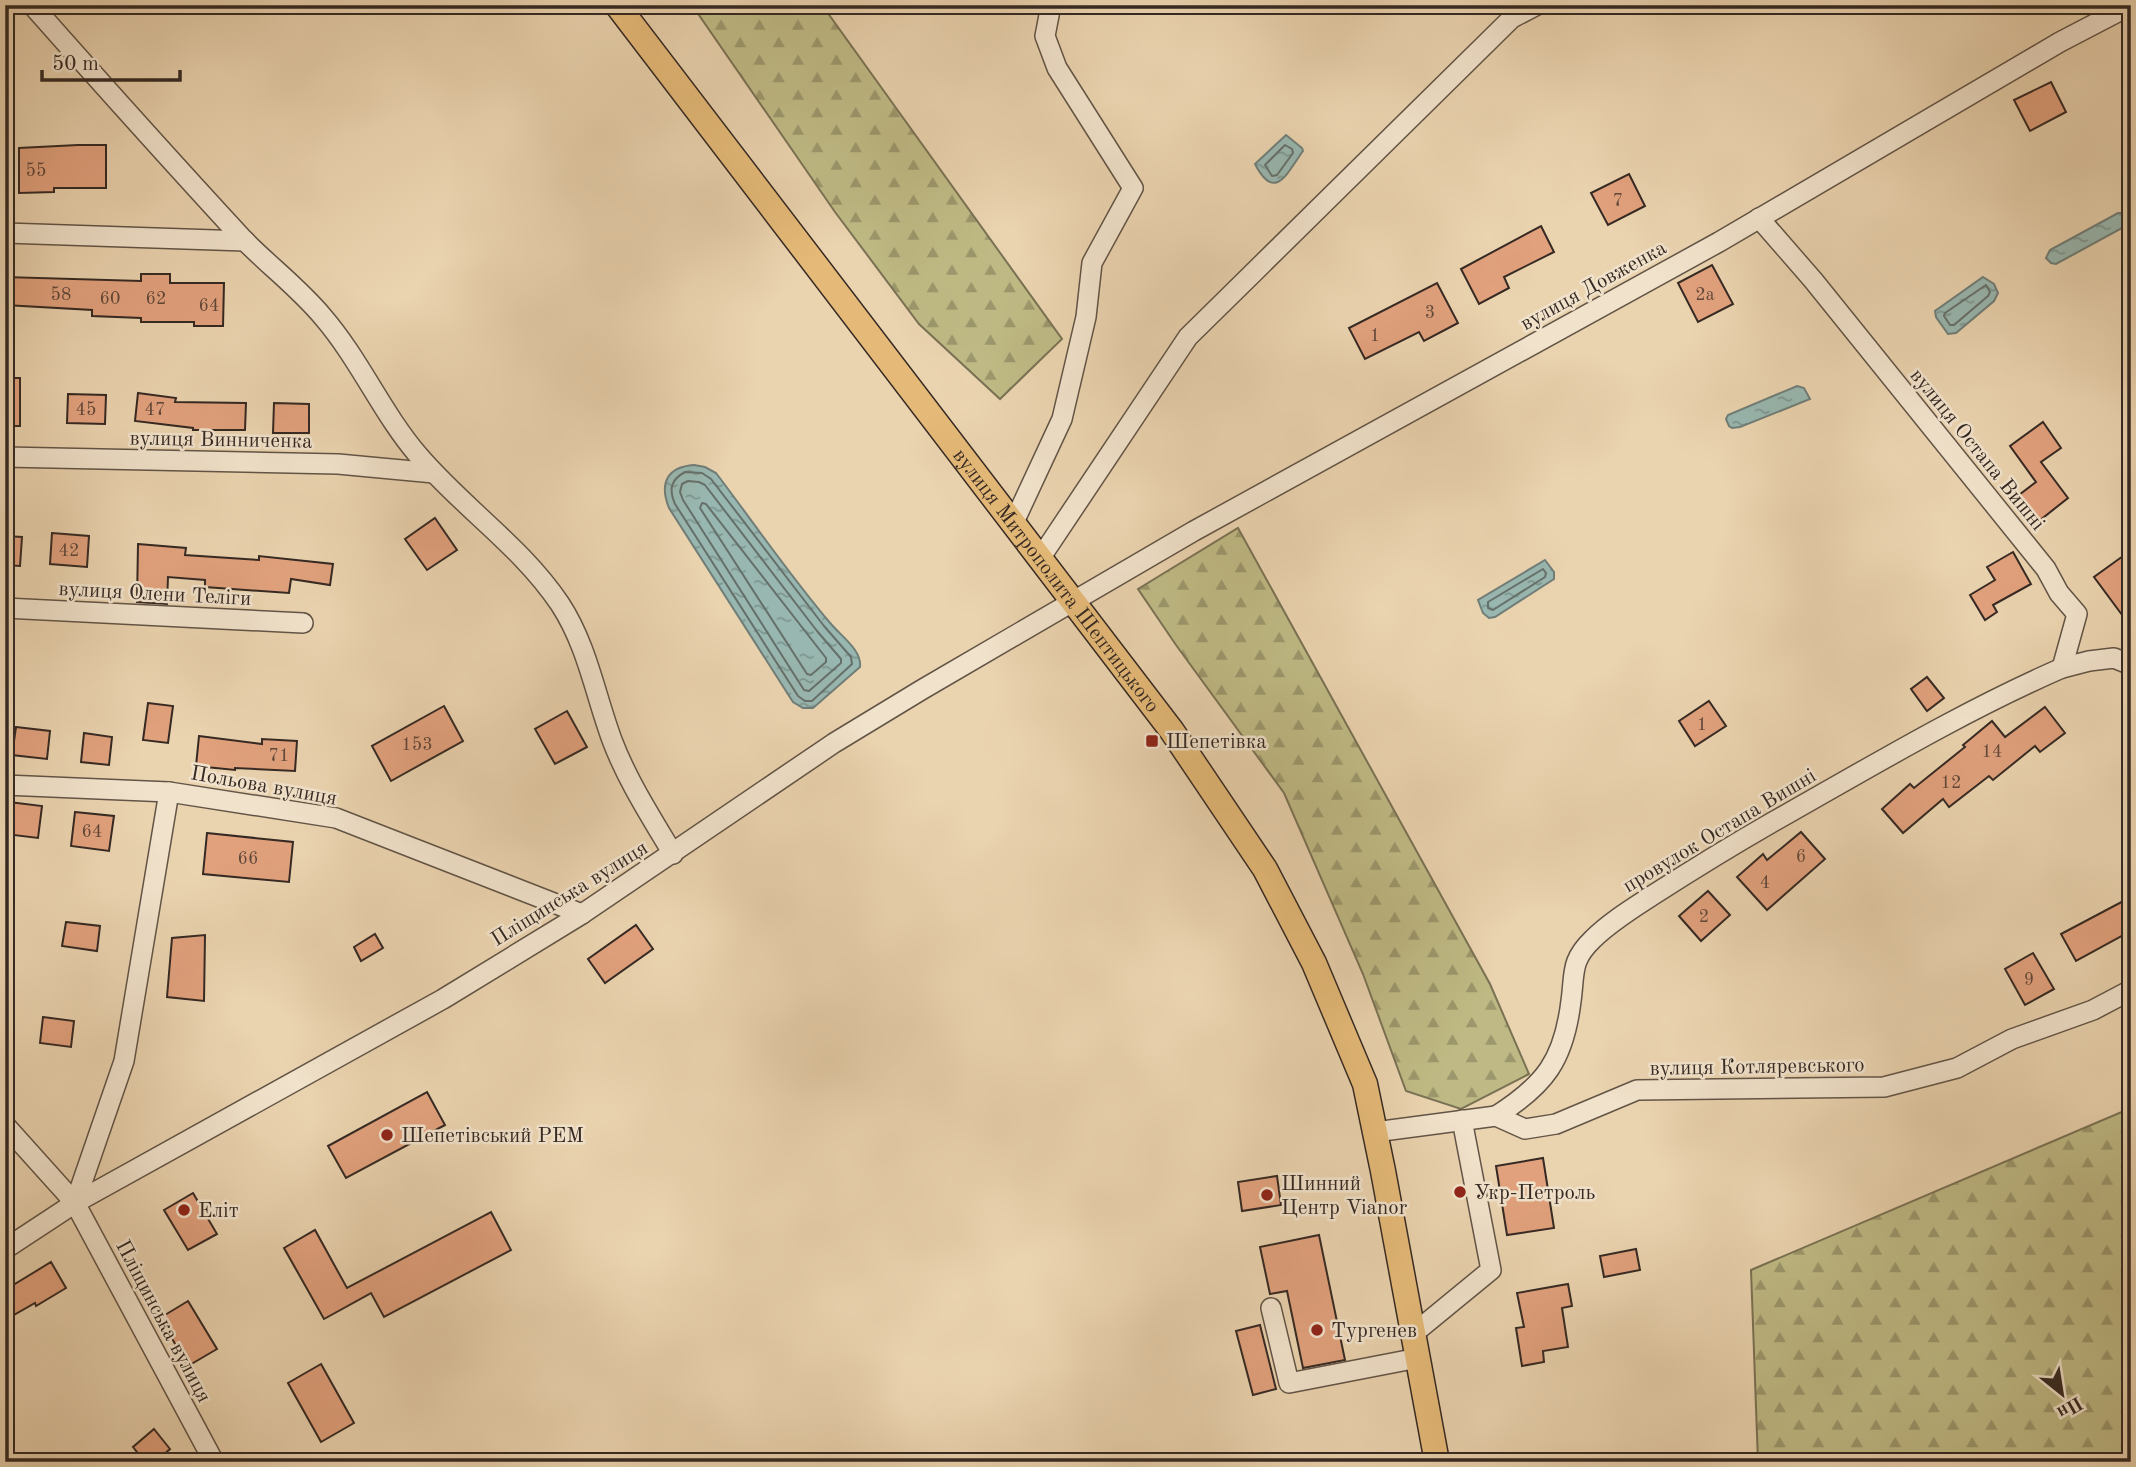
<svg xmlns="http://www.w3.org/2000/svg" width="2136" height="1467" font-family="'Old Standard TT',serif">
<defs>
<pattern id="forest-firs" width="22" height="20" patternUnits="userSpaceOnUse" patternTransform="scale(1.75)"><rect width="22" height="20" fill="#bfba85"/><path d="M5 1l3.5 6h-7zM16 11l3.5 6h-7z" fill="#9c976c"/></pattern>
<pattern id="water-ripples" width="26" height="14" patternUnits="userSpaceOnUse" patternTransform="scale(1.75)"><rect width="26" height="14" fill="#98b7b0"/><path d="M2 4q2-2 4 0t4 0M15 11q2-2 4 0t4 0" fill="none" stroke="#7d958f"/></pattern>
</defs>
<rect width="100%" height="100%" fill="#ead3af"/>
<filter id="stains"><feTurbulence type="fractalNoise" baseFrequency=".00286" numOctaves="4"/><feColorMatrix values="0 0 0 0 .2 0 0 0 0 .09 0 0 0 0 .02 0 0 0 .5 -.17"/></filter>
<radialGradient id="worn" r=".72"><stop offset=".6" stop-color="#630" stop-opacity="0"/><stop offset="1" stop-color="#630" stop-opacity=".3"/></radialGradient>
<g fill="url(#forest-firs)" stroke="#7a7254" stroke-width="2">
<polygon points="692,5 822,5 1062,339 1000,399 919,324 835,212"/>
<polygon points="1238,528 1490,984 1529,1074 1461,1109 1406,1091 1363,974 1284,793 1176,645 1138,589"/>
<polygon points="2131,1108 2131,1462 1758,1462 1751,1270"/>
</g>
<g fill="url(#water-ripples)" stroke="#707e78" stroke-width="2">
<path d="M1286,135L1302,148L1303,151C1287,173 1275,203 1255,164Z"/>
<polygon points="2118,213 2123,213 2127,217 2122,228 2056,264 2051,263 2046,258 2050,250"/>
<polygon points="1983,277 1994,284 1998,293 1994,301 1956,333 1948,334 1936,317 1935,311"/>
<polygon points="1797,386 1804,388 1810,399 1740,427 1732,428 1729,426 1726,419 1728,415"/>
<path d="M694,465L705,467L716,473C754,523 790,576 831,624C841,636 862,650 860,667L813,708H803L793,702L669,508C659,483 667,467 694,465Z"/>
<polygon points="1545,560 1554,572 1554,579 1495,617 1489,618 1483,613 1478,600"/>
</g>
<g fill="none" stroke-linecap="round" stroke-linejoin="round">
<g stroke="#66706a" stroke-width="2">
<polygon points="1285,145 1292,149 1293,153 1277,175 1272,176 1265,165"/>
<polygon points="1986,285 1990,292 1988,296 1954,325 1950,325 1944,316 1945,313"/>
<path d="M685,472L702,473L711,479L824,626L851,657L852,664L812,701H805L798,696L675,504C669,490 670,480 685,472Z"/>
<polygon points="688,481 699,482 705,485 817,631 841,659 841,663 809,691 804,690 683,500 680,492 682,484"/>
<polygon points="702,503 706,504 826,658 826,662 811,675 807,674 700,508"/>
<polygon points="1543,569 1546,573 1545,577 1493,610 1488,608 1488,602"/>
</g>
</g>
<g fill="#e1a17d" stroke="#352923" stroke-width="2">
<polygon points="2051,82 2066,112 2030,131 2014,100"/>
<polygon points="78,145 106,145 106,188 54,188 54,192 19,193 19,148"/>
<polygon points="1629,174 1645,206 1608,225 1591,193"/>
<polygon points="1541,226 1554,252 1504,277 1509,288 1479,304 1461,269"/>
<polygon points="1712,265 1733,304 1698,322 1678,283"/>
<polygon points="141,274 170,274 170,283 224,283 223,326 194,326 194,322 141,322 141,318 92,316 92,310 5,305 5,277 141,281"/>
<polygon points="1437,283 1458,323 1424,341 1419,332 1365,359 1349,328"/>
<rect x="5" y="378" width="15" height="48"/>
<polygon points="138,393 176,398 175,402 246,403 245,430 193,430 193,428 135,421"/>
<polygon points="68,394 106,395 105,424 67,423"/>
<polygon points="274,403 309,404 309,433 273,433"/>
<polygon points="2043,422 2061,448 2041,462 2068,498 2039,521 2019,495 2036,482 2010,446"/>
<polygon points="435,518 457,550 427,570 405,539"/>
<polygon points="52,533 89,536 87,567 50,564"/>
<polygon points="5,536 22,537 20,566 5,565"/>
<polygon points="138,544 186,548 185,555 259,560 259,556 333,564 330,585 291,579 289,593 205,587 205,580 168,577 167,604 137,602"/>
<polygon points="2013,552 2031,584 1993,605 1997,612 1985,620 1970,595 1995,580 1987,567"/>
<polygon points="2123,556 2131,566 2131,627 2094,577"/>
<polygon points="1927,677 1944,698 1927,711 1911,689"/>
<polygon points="1709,701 1726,726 1695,746 1679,721"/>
<polygon points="148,703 173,706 168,743 143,740"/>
<polygon points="444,706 463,741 391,781 372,746"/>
<polygon points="2045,707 2065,733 2040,752 2035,746 1993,780 1989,776 1949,807 1943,799 1903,833 1882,809 1910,784 1914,788 1965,747 1963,745 1992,721 2005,737"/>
<polygon points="567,711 587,747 555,764 535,729"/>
<polygon points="16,727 50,731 47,759 12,755"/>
<polygon points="84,733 112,737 109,765 81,762"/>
<polygon points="199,736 262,744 262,739 297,741 295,771 235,768 235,770 196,766"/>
<polygon points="9,802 42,806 38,838 5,834"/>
<polygon points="75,812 114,816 109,851 71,846"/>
<polygon points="1801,832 1825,859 1767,910 1737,877 1763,854 1767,860"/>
<polygon points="207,833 293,842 289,882 203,874"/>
<polygon points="1708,891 1730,915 1701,941 1679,916"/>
<polygon points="2131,897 2131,931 2076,961 2061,934"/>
<polygon points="66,922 100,926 97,951 62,946"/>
<polygon points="636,925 653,949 605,983 588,959"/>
<polygon points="375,934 383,948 361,961 354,947"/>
<polygon points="205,935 204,1001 167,997 172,938"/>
<polygon points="2033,953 2054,989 2025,1005 2005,969"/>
<polygon points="43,1017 74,1021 71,1047 40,1043"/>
<polygon points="427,1092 445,1125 346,1178 328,1146"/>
<polygon points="1543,1158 1554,1228 1507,1235 1496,1166"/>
<polygon points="1277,1176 1281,1205 1242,1211 1238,1182"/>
<polygon points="193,1193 217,1234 188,1250 164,1210"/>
<polygon points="491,1212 511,1250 384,1317 371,1293 324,1319 284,1248 315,1230 347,1288"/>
<polygon points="1319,1235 1345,1360 1303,1368 1287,1291 1270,1294 1260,1247"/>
<polygon points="1636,1249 1640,1270 1604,1277 1600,1256"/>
<polygon points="51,1262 66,1288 36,1306 35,1303 5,1320 5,1290"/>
<polygon points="1568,1284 1572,1306 1562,1308 1568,1347 1543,1351 1544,1362 1522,1366 1516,1328 1524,1327 1517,1293"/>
<polygon points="188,1301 217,1349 188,1366 160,1318"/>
<polygon points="1260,1325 1276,1389 1253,1395 1236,1331"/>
<polygon points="321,1364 354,1423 321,1442 288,1383"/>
<polygon points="154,1429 170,1449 155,1462 145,1462 133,1447"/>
</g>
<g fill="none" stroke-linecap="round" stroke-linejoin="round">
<g stroke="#625446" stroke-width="22">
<g id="minor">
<path d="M32,5C101,83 171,161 242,238C268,265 299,288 323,317C360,360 382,413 418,455C463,508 521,546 560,604C587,645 595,694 612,740C627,780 651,817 673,854"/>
<polyline points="1759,218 1813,280 2046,569 2059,593 2077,614 2062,668 2089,661 2114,658 2131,665"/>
<polyline points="5,233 245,241"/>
<polyline points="5,457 338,464 434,473"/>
<polyline points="1014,522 1062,419 1086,317 1092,263 1133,188 1057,68 1045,36 1051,5"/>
<polyline points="1041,557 1188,337 1512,18 1537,5"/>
<polyline points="5,608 303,623"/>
<polyline points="5,785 169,792 336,818 582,914"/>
<path d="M1496,1116C1545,1085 1564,1060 1571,1001C1575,973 1570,961 1593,939C1610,922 1633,908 1653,895C1692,870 1731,846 1771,823C1867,769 1961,712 2062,668"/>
<polyline points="5,1125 75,1203 214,1462"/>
<polyline points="1375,1132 1496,1116 1525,1129 1556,1124 1637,1090 1884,1087 1957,1068 2012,1039 2093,1010 2131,990"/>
<polyline points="75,1203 124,1061 169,792"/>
<polyline points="5,1249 75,1203 443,999 582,914 834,743 923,689 1194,531 1719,242 2060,42 2131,5"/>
<polyline points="1271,1308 1289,1383 1418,1358"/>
<polyline points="1413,1334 1491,1270 1462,1120"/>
</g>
</g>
<g stroke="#352923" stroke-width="27">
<g id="major">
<path id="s1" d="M617,5L1172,731L1265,869L1314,963L1365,1084L1383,1171L1437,1462"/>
</g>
</g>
<use href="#minor" stroke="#f1e2cb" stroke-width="19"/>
<use href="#major" stroke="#e5ba78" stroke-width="24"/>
</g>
<g fill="#8f2418" stroke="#f1e2cb" stroke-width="2.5">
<rect x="1145" y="734" width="14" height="14" rx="3.5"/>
<circle cx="387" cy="1135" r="7"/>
<circle cx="1460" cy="1192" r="7"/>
<circle cx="1267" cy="1195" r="7"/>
<circle cx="184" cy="1210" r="7"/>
<circle cx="1317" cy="1330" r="7"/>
</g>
<g text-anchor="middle" stroke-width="5" stroke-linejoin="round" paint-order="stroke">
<g font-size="18" fill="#60473a">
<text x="36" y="176">55</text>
<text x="1618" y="206">7</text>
<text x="61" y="300">58</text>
<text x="1705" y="300">2а</text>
<text x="110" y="304">60</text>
<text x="156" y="304">62</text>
<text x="209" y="311">64</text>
<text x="1430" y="318">3</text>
<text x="1375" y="341">1</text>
<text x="86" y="415">45</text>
<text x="155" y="415">47</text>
<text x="69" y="556">42</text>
<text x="1702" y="730">1</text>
<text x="417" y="750">153</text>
<text x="1992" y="757">14</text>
<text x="279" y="761">71</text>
<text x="1951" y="788">12</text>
<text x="92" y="837">64</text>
<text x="1801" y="862">6</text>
<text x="248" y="864">66</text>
<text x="1765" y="888">4</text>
<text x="1704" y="922">2</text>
<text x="2029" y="985">9</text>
</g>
<g font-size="21" fill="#352923" stroke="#f1e2cb">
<text transform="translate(1593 285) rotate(-29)" y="7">вулиця Довженка</text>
<text transform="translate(221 439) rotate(1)" y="7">вулиця Винниченка</text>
<text transform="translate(1978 449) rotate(51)" y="7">вулиця Остапа Вишні</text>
<text dy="7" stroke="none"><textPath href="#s1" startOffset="724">вулиця Митрополита Шептицького</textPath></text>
<text transform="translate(155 593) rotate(3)" y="7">вулиця Олени Теліги</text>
<text transform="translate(264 785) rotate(10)" y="7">Польова вулиця</text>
<text transform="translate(1719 830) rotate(-31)" y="7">провулок Остапа Вишні</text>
<text transform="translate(569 893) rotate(-32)" y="7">Пліщинська вулиця</text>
<text transform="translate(1757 1066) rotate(-1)" y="7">вулиця Котляревського</text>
<text transform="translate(164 1321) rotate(62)" y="7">Пліщинська вулиця</text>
</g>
<g font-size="21" fill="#352923" stroke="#f1e2cb" text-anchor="start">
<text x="1166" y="748">Шепетівка</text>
<text x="401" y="1142">Шепетівський РЕМ</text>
<text x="1281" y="1190">Шинний<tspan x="1281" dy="24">Центр Vianor</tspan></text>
<text x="1474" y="1199">Укр-Петроль</text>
<text x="198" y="1217">Еліт</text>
<text x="1331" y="1337">Тургенев</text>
</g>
</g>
<rect width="2136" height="1467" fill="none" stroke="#ead3af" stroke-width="28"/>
<rect x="7" y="7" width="2122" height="1453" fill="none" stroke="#352923" stroke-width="3.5"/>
<rect x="14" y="14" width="2108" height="1439" fill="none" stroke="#352923" stroke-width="2"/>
<g transform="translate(2062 1394) rotate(150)" stroke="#f1e2cb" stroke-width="5" paint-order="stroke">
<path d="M0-5L12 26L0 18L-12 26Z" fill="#352923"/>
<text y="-10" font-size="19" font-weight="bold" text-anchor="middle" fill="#352923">Пн</text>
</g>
<path d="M42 70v10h138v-10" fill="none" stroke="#352923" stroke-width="3.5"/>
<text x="52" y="70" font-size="21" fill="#352923" stroke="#f1e2cb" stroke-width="5" paint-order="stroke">50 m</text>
<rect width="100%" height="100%" filter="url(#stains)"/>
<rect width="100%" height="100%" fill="url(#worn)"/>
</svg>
